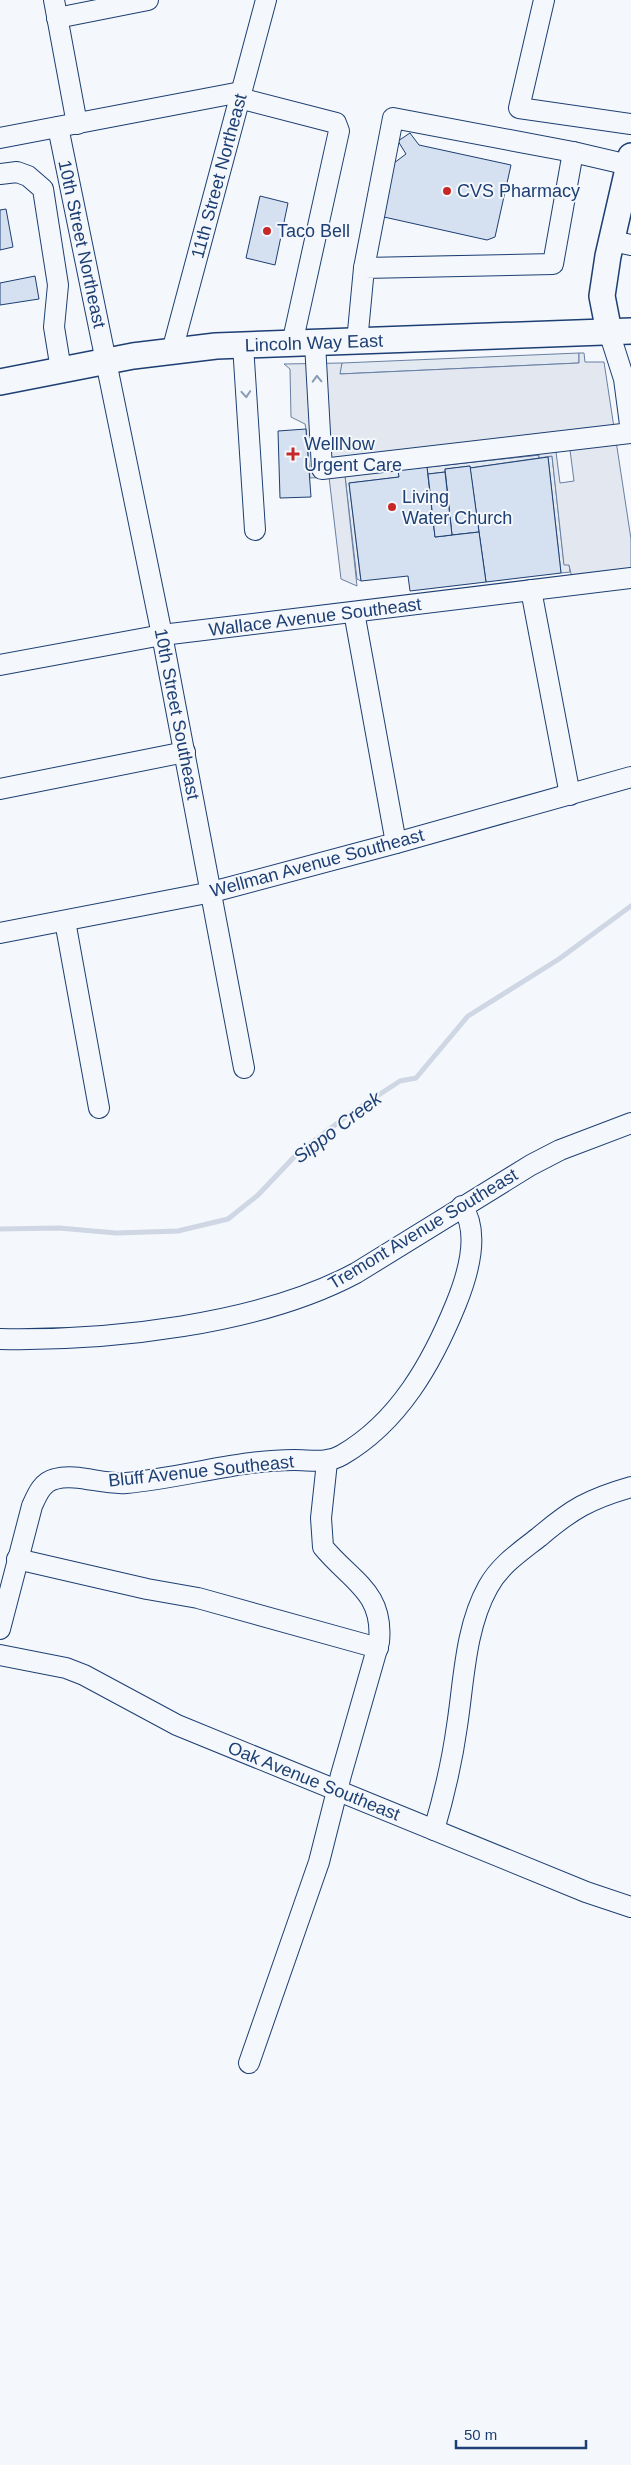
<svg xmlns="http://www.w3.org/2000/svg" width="631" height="2465" font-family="Helvetica,sans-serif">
<rect width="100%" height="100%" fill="#f4f7fb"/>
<g fill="#e3e9f0" stroke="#687fa3">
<polygon points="579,353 579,363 339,374 342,363"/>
<polygon points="539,455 539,458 470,468 470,466 445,469 445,472 428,474 427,467"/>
<polygon points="552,456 564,564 569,564 570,572 561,573 548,457"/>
<polygon points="398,470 399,477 349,483 361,581 357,579 345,476"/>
</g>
<path fill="#e3e8f0" stroke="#687fa3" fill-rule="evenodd" d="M579,353H584L585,362H604L631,539V571L572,578L569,565H564L552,456L539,458V455L345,476L357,586L341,579L329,477L310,478L306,429L305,424L291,417L290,369L284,364L342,363L340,374L579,363ZM570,450L574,481L560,483L556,452Z"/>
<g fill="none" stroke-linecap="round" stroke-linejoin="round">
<polyline stroke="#cfd7e4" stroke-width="5" points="0,1229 59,1228 116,1233 178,1231 228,1219 258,1195 297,1154 348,1115 400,1081 416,1078 468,1016 559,959 631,906"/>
</g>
<g fill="#d5e0f0" stroke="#1d3f73">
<polygon points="410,133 419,145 511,165 495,237 487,240 384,217 394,163 406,154 398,141"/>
<polygon points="260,196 288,203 275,265 246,258"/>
<polygon points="6,209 13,247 0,250 0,210"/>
<polygon points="35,276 39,299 0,305 0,283"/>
<polygon points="306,429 311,497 280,498 278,431"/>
<polygon points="548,457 561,573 486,582 470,468"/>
<polygon points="470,466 479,532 452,535 445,469"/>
<polygon points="427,467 435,537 479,532 486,582 410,591 408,576 361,581 349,483 399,477 398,470"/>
<polygon points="445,472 452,535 435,537 428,474"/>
</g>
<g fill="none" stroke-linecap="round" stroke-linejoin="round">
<g stroke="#1d3f73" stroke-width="22">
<g id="minor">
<polyline points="54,0 77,124"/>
<polyline points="544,0 519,108 631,124"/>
<polyline points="57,18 148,0"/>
<polyline points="239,98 336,123 339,131 292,344"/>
<polyline points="58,127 162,635 244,1068"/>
<polyline points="0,138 241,92"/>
<polyline points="0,174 17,172 28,176 43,189 58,285 54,327 61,370"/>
<polyline points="612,241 631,245"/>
<polyline points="364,268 393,118 573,152"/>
<polyline points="609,332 624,379 631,432"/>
<polyline points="357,342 364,268 553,264 573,152 629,165"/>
<polyline points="315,343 322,469 631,433"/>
<polyline points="243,345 255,530"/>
<polyline points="172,351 266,0"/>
<polyline points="531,590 570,795"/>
<polyline points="354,612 396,843"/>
<polyline points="0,665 162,635 631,578"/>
<polyline points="0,789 185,752"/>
<polyline points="65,921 99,1108"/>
<polyline points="0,933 212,892 396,843 631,777"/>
<path d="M0,1339C109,1341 259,1325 356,1273L531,1165L560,1150L631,1123"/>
<polyline points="17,1559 147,1589 198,1598 378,1648"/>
<path d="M0,1629L32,1506C37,1495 42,1482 55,1479C77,1473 103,1485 126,1483C183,1478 237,1460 294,1460C311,1460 327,1464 342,1455C399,1422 432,1363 456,1304C467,1277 481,1233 462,1206"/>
<polyline points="0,1655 66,1668 84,1675 177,1725 586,1892 631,1907"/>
<path d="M434,1830C444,1796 452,1762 457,1726C464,1681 465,1628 488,1587C500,1565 520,1552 539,1537C572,1509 589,1499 631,1487"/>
<path d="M249,2063L319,1862L341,1775L379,1642C384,1592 351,1581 323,1547L321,1518L327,1462"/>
</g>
</g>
<g stroke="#1d3f73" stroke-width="28">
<g id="major">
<polyline points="609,332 602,296 608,256 631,156"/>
<polyline points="0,382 133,356 216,346 631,331"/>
</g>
</g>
<use href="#minor" stroke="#f4f7fb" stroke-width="20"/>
<use href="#major" stroke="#f4f7fb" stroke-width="25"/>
</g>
<defs><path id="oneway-chevron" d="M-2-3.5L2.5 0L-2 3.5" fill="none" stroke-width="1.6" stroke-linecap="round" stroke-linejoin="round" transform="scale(1.25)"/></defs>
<g stroke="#889bb7">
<use href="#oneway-chevron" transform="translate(317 379) rotate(-92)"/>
<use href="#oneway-chevron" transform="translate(246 394) rotate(86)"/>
</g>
<g fill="#c62828" stroke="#f4f7fb" stroke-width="2">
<circle cx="447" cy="191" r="5"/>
<circle cx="267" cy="231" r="5"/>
<path d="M290.5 446.5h5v5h5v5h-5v5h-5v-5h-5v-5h5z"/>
<circle cx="392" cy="507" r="5"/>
</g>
<g text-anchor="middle" stroke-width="4" stroke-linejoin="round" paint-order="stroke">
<g font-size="18" fill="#1d3f73" stroke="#f4f7fb">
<text transform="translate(219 176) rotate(-75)" y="6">11th Street Northeast</text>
<text transform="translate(82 244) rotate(78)" y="6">10th Street Northeast</text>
<text transform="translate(314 343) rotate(-2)" y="6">Lincoln Way East</text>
<text transform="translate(315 617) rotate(-7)" y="6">Wallace Avenue Southeast</text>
<text transform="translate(177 714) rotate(79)" y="6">10th Street Southeast</text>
<text transform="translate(317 863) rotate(-15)" y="6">Wellman Avenue Southeast</text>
<text transform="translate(423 1229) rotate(-31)" y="6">Tremont Avenue Southeast</text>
<text transform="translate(201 1471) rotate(-6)" y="6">Bluff Avenue Southeast</text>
<text transform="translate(314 1781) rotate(22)" y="6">Oak Avenue Southeast</text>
</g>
<g font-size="18" fill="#1d3f73" stroke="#f4f7fb" text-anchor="start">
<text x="457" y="197">CVS Pharmacy</text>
<text x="277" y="237">Taco Bell</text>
<text x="304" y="450">WellNow<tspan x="304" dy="21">Urgent Care</tspan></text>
<text x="402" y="503">Living<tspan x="402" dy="21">Water Church</tspan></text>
</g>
<g font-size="19" font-style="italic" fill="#1d3f73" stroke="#f4f7fb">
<text transform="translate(337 1127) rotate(-37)" y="7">Sippo Creek</text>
</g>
</g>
<path d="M456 2440v8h130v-8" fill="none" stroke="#1d3f73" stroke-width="2.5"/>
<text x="464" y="2440" font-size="15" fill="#1d3f73" stroke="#f4f7fb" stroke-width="4" paint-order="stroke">50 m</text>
</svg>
